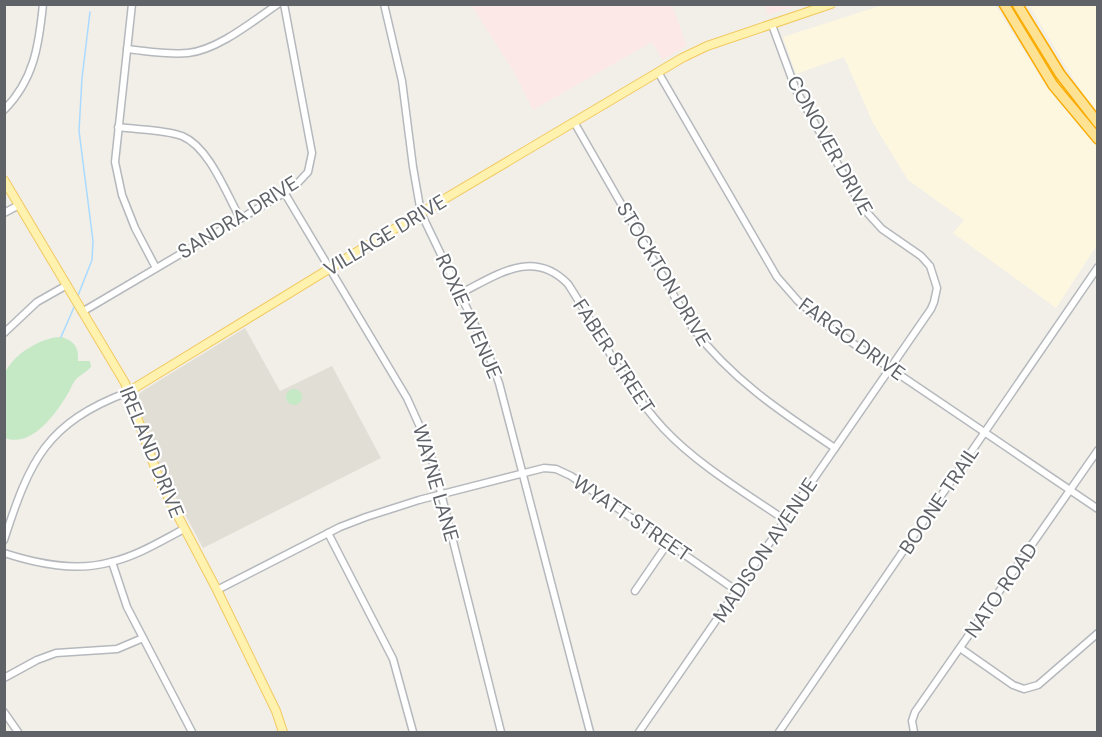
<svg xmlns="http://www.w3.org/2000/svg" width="1102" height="737" font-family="'DM Sans',sans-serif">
<rect width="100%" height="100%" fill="#f1efe8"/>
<g fill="#fef7e0">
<polygon points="883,5 995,5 1048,89 1097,147 1097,245 1056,308 953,233 964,220 908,180 873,123 844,57 796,74 783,37"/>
<polygon points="1029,5 1097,5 1097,112 1082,93"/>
</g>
<polygon fill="#e1ded6" points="245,328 280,391 332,366 381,458 203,548 155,458 137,400 138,395 144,390"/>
<g fill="#fce8e6">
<polygon points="764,4 798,4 798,5 768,15"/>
<polygon points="471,5 672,5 687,46 662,60 652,42 533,110 514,72"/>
</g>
<g fill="#c5e8c5">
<path d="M61,337C75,341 79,348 78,361H90L91,367C86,373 77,376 74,382C71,386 70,391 67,395C55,415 31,448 5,438C4,429 2,383 4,376C10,356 41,337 61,337Z"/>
<circle cx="294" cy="397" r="8"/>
</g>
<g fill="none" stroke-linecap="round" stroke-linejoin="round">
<g stroke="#aadaff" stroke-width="1.5">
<polyline points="77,298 92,260 93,241 79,131 82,78 90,12"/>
<polyline points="61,337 75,305"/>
</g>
<g stroke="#b5b8bc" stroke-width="9">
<g id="minor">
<polyline points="132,4 115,162 122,195 135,228 156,268"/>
<polyline points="384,4 402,81 413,167 421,213 486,348 499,383 590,732"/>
<path d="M127,49C147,51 168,55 188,53C218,50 253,21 278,4"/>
<polyline points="658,72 777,277 798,301 829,327 1098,509"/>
<path d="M4,110C34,80 39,45 43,4"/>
<path d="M574,122L692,327C731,379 781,412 835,448"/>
<path d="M118,127C138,130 163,129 182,136C209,147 226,193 240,218"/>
<polyline points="284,192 407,398 425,438 436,473 501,732"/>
<polyline points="4,213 19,205"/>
<path d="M461,293C497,275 533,248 568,284C600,333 624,386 664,429C698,465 744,492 785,520"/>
<polyline points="82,312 294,187 308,172 312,153 284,4"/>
<polyline points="4,333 37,302 67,285"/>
<polyline points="328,533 393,659 413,732"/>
<path d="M4,540C30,460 46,423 128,392"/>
<path d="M4,553C38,564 76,572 111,562C137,556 161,541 184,529"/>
<polyline points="112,562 127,607 192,732"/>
<polyline points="217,590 340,527 366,517 419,500 544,468 556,469 571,476 737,591"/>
<polyline points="635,591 668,543"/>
<polyline points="960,648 1013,685 1024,689 1038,685 1098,633"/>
<polyline points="4,678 37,660 56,653 117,649 143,638"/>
<polyline points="4,712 18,732"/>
<polyline points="639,732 931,309 934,302 937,288 930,266 921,256 882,229 862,207 796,90 772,25"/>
<polyline points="779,732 1098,267"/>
<polyline points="914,732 912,721 915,712 1098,450"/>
</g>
</g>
<g stroke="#f2c960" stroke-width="10">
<g id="major">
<polyline points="4,180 125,383 160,482 217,590 276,711 283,732"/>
<polyline points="128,392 409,220 682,58 707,46 831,4"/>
</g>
</g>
<g stroke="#f9ab00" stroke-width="12">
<g id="highway">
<polyline points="1004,4 1053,85 1098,139"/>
<polyline points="1017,4 1060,74 1098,123"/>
</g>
</g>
<use href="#minor" stroke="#fff" stroke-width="6"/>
<use href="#major" stroke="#fff2af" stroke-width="8"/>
<use href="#highway" stroke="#fde293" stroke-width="9"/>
</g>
<g text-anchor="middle" stroke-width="4.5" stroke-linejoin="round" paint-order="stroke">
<g font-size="20" fill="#5f6368" stroke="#fff">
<text transform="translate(830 145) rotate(61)" y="7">CONOVER DRIVE</text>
<text transform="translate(238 217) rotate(-32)" y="7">SANDRA DRIVE</text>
<text transform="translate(385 235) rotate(-31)" y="7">VILLAGE DRIVE</text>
<text transform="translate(664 274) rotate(59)" y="7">STOCKTON DRIVE</text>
<text transform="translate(469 316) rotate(66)" y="7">ROXIE AVENUE</text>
<text transform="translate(852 339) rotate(36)" y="7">FARGO DRIVE</text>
<text transform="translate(614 356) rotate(57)" y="7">FABER STREET</text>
<text transform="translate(152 452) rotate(68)" y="7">IRELAND DRIVE</text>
<text transform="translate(436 483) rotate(74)" y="7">WAYNE LANE</text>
<text transform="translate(939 500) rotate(-56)" y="7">BOONE TRAIL</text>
<text transform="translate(632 518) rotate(34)" y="7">WYATT STREET</text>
<text transform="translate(765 550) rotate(-56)" y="7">MADISON AVENUE</text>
<text transform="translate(1001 590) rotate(-55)" y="7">NATO ROAD</text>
</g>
</g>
<rect width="1102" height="737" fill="none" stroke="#5f6368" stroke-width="12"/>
</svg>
